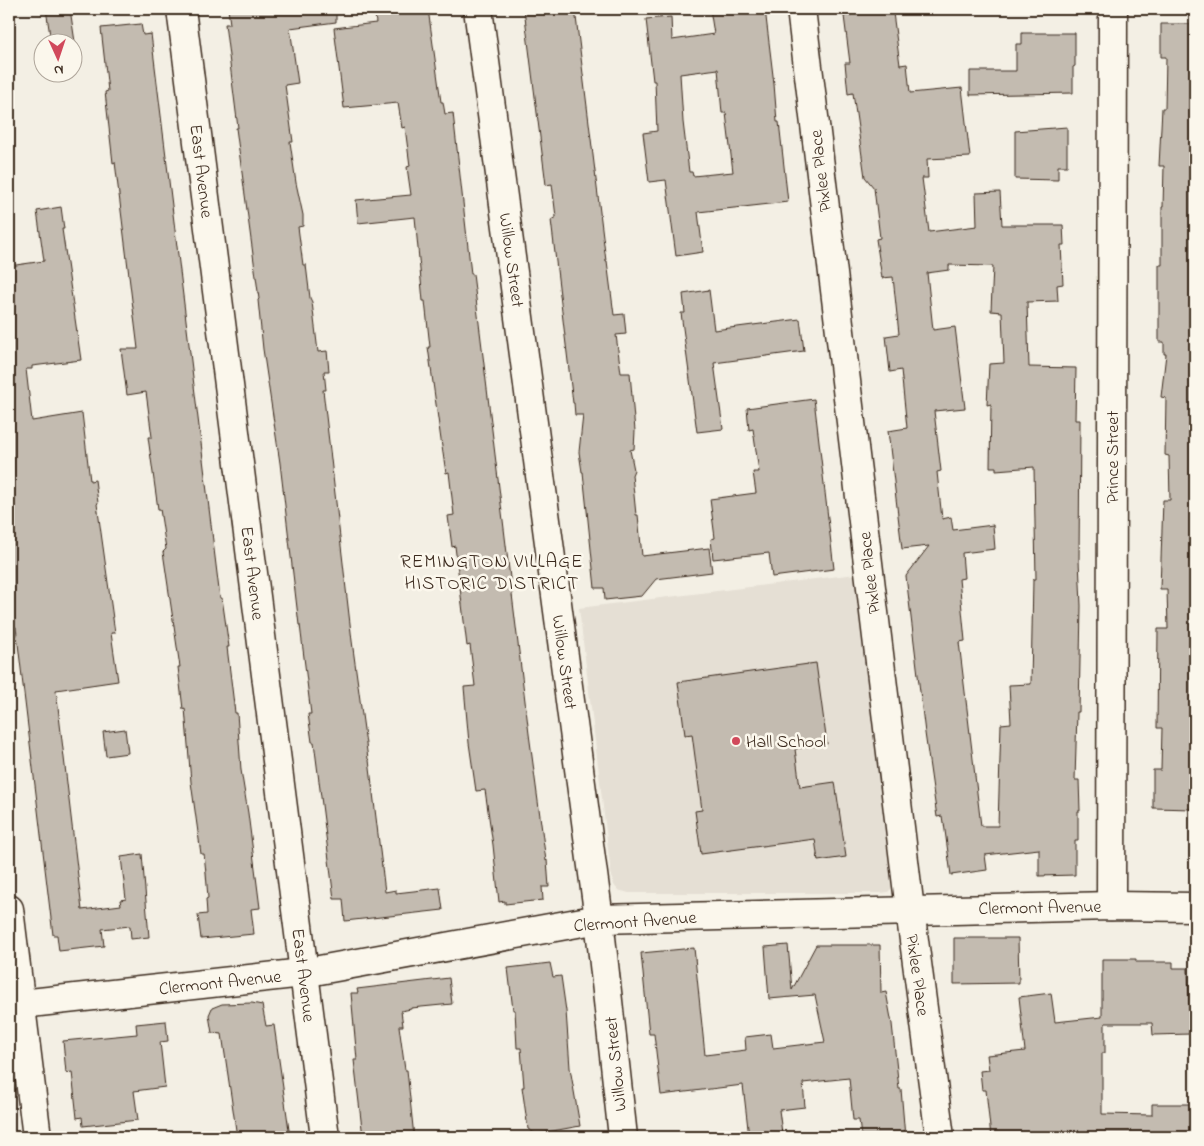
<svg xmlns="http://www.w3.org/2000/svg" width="1204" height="1146" font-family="'Indie Flower',sans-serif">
<rect width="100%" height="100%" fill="#f3efe4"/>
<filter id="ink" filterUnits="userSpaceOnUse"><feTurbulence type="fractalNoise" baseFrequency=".02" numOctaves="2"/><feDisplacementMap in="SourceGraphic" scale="10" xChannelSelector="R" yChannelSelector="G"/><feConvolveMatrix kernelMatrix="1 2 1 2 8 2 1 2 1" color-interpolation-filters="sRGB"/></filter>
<g filter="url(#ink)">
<polygon fill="#e5dfd4" points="856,574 893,887 888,892 881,893 629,893 618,890 614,885 611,873 579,608"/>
<g fill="#c3bbb0" stroke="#3b2a1e" fill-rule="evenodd">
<polygon points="46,9 70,9 75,42 51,42"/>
<polygon points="228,9 336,9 336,22 290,28 298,83 285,85 293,142 290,142 296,183 303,215 303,226 298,227 303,265 306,265 310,298 312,302 318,352 327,351 329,371 324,371 326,390 323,390 352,641 368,759 369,760 385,892 396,890 396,893 440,888 443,910 345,921 343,899 334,899 314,742 312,742 308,714 311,714 300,625 299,625 280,463 263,349 258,300 259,299 236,128 238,128 225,24 230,24"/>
<polygon points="378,9 428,9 441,102 443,102 445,114 453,113 471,274 473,274 529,734 546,861 547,860 549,887 542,887 543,900 505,904 505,901 499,902 493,845 485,790 476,791 469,743 464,687 475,686 470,645 467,646 455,546 452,547 448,516 454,515 449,472 446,473 441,440 428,347 430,347 425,301 423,301 415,217 358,223 356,200 411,195 407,167 410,166 405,127 402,128 398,103 344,108 334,28 376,23 375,15 379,14"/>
<polygon points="524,9 575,9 606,261 607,261 614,315 624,314 626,334 616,335 621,373 630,373 635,431 634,449 630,450 634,470 632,475 636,515 638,515 642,556 709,548 712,572 656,579 642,596 605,600 604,588 595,588 583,472 582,472 579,452 583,415 575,415 574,403 573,403 551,220 556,217 552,184 546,185"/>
<path d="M710,9H765L774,84L777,122H779L788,202L698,212L703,252L676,256L666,180L649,182L643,133L657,131L655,81H653L646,19L671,17L672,40L714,34ZM718,69L722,113H726L733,172L693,176L692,172H689L683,122L680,74Z"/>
<path d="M878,10L893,13L900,65L907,64L910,93L962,88L970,157L927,159L928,178H922L929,232L977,226L976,193L1000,192L1002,225H1063L1064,245H1061L1063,284L1057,285L1058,301L1027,302L1029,367L1076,368L1075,420H1080L1079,560L1081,606L1079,712H1077L1075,780H1079L1080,811H1078V841H1075V875L1039,876V849L985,855L987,870L951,875L944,823H943L942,816L937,817L925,733L906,576L929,546L902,549L888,431L907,428L901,370L890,372L886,336L899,334L893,277L882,278L876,239L880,238L874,188L865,177L853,93L848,94L845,63H850L844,16ZM949,265L993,266L991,311L1002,312L1004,363L989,364L987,405L991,404L990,467H996V470L1034,467L1036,579H1033L1031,684L1009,685L1011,723L1001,724L998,826H981L959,642L965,641L959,579L964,578L962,553L995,549L993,525L953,530L951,517L942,519L937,472L941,471L934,411L965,408L955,327L933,330L927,273L949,270Z"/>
<polygon points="141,24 143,35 151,34 220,598 222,598 229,647 227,647 235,713 237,713 241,770 248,813 260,908 251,909 254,934 201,939 198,915 207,914 206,899 208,898 206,873 204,854 201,854 191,782 185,708 183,709 178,667 180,667 163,552 166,549 160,509 158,509 148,437 152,437 146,392 127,395 121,349 138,349 115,162 113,163 105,92 108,91 101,28"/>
<polygon points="1161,24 1195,24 1195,730 1192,730 1192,809 1153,808 1153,770 1161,770 1162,728 1157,728 1158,629 1168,629 1167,589 1160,589 1163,500 1170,500 1169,456 1165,455 1166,398 1161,397 1166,354 1164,354 1164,342 1159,342 1159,265 1162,265 1162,207 1163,207 1164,166 1159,166 1162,108 1165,108 1166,57 1161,57"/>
<polygon points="1022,33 1075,33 1075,66 1073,67 1073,93 970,95 970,71 1016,71 1016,44 1022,44"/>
<polygon points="1067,127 1067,166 1058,166 1058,180 1015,179 1015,131"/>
<polygon points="61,207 64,229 62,229 81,360 32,366 32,369 26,369 32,421 82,413 90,481 95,480 98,503 97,504 115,633 111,633 118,681 56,690 82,910 121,905 120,900 126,899 121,857 142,854 149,937 131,939 130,926 102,929 104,946 59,951 57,935 53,935 16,627 11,623 14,618 9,565 9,266 44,261 37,211"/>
<polygon points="709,290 714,330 800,319 804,351 714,363 723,429 697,432 681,313 685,313 683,294"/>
<polygon points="814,399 834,569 772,577 769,553 713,559 711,539 715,538 710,499 756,493 753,472 759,472 753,429 749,430 747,408"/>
<polygon points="816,663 827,744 795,749 800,787 835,782 846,857 818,861 815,839 701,854 695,811 702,810 692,734 685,735 678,682"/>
<polygon points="125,729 128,753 106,756 103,732"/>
<polygon points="954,938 1018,938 1019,983 954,984"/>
<polygon points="788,945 792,990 816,945 880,945 881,993 886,992 892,1024 899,1089 901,1089 905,1137 861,1137 859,1120 853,1120 849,1078 803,1083 805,1107 779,1110 782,1133 749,1137 743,1085 661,1095 654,1034 649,1034 641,953 694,948 705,1055 746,1050 745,1037 771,1034 773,1048 825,1042 815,995 769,999 765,947"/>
<polygon points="1102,959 1136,959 1136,962 1173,962 1173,968 1188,968 1190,1034 1153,1035 1152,1023 1105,1023 1105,1053 1102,1053 1102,1114 1152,1115 1152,1104 1191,1104 1191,1137 991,1137 986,1090 982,1090 980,1071 989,1070 987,1055 1025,1051 1019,997 1051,993 1055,1022 1102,1017"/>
<polygon points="550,963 553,977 561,976 566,1011 570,1068 580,1126 536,1134 528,1129 522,1087 524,1087 521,1048 517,1048 515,1010 513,1010 508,968"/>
<polygon points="449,978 452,1004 411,1008 411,1009 401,1011 403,1026 399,1026 405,1070 407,1070 414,1137 363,1137 354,1060 357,1060 351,993 358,993 357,989"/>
<polygon points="252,1003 262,1005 266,1026 274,1025 290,1137 237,1137 222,1034 212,1033 209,1015 212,1008 222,1004"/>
<polygon points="166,1021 168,1041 160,1042 165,1087 134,1091 138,1120 83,1126 82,1117 77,1118 72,1072 66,1073 63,1041 137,1034 136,1024"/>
</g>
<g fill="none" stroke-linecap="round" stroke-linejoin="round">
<g stroke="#3b2a1e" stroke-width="31">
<g id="minor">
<polyline points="181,9 325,1137"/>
<polyline points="478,9 599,919 623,1137"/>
<polyline points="801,9 910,910 940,1137"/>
<polyline points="1111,906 1113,9"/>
<polyline points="9,909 37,1137"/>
<polyline points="21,1004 303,973 599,919 1111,906 1195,907"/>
</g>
</g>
<use href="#minor" stroke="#fbf7ec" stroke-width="28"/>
</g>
</g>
<circle fill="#d1495b" stroke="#fbf7ec" stroke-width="2" cx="736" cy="741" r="5"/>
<g text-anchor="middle" stroke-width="5" stroke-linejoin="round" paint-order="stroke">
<g font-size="18" fill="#3b2a1e" stroke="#fbf7ec">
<text transform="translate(202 171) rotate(83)" y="6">East Avenue</text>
<text transform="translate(820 171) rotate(-97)" y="6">Pixlee Place</text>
<text transform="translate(512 260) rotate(82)" y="6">Willow Street</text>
<text transform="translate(1112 457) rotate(-90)" y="6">Prince Street</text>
<text transform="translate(253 573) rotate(83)" y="6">East Avenue</text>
<text transform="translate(869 573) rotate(-97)" y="6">Pixlee Place</text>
<text transform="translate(565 662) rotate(82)" y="6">Willow Street</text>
<text transform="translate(1040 907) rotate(-1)" y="6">Clermont Avenue</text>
<text transform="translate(635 921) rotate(-4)" y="6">Clermont Avenue</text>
<text transform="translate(304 975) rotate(83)" y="6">East Avenue</text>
<text transform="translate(918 975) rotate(82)" y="6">Pixlee Place</text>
<text transform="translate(220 982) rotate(-6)" y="6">Clermont Avenue</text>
<text transform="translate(615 1064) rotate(-96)" y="6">Willow Street</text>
</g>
<g font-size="18" fill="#3b2a1e" stroke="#fbf7ec" text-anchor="start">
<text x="746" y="747">Hall School</text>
</g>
<g font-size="19" letter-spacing="1" fill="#3b2a1e" stroke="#fbf7ec">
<text x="492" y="567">REMINGTON VILLAGE<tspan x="492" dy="22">HISTORIC DISTRICT</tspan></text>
</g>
</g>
<rect width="1204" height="1146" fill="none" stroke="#fbf7ec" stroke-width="30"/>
<rect x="15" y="15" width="1174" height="1116" fill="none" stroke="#3b2a1e" stroke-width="2" filter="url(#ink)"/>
<g transform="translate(58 58) rotate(177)"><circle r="24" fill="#fbf7ec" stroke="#aea59a"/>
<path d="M0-4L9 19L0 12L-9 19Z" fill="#d1495b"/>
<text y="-8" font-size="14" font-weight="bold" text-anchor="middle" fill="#3b2a1e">N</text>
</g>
</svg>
